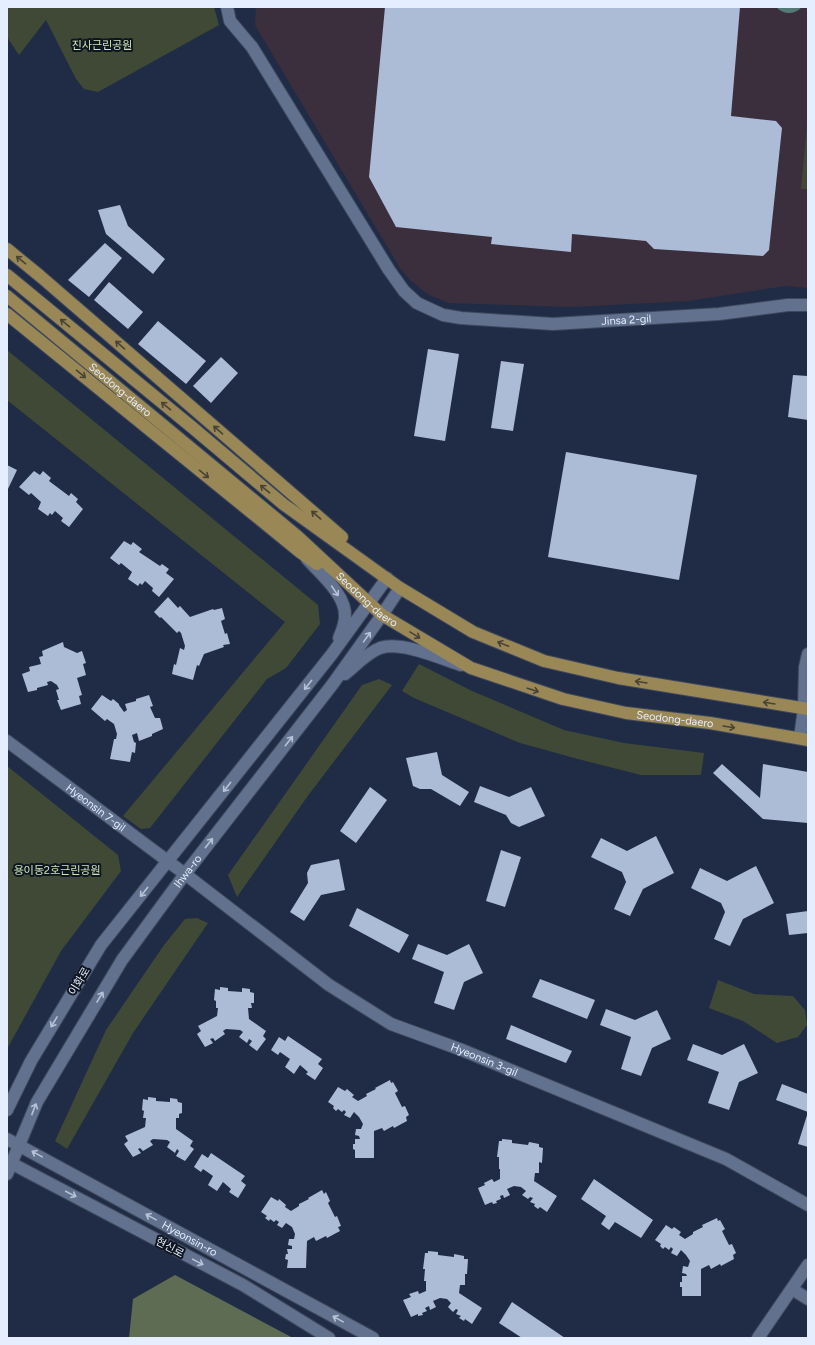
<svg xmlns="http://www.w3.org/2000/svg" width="815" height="1345" font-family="Figtree,'Noto Sans KR',sans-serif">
<rect width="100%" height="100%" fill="#202c45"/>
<polygon fill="#3b2f3e" points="256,7 808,7 808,288 785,286 688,301 573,307 449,303 429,295 410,280 400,268 255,25"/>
<g fill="#3f4936">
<polygon points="7,7 214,7 219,25 98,92 84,89 76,79 46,20 19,55 7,37"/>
<polygon points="808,114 808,189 801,189"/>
<polygon points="7,350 318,605 320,624 286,668 267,679 150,828 141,829 123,816 285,622 7,400"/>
<polygon points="419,664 472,691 564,730 624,743 704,753 701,775 641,775 578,759 520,743 414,698 402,691"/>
<polygon points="379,679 392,685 307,797 237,897 228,875 362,685"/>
<polygon points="7,766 118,855 121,871 61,951 7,1049"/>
<polygon points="197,918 208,923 133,1033 67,1149 55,1141 106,1030 164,945 185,919"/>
<polygon points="718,980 754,994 793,996 805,1010 807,1025 798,1037 777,1043 743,1021 709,1008"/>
</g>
<polygon fill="#5e6c53" points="175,1275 293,1338 129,1338 133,1299"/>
<path fill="#537979" d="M776,7H802C794,15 784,15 776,7Z"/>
<g fill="#acbbd6">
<polygon points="385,7 740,7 731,116 776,121 782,128 769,250 763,256 654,249 646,241 572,234 571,252 491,244 492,237 396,227 369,177"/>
<polygon points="120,205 128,226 165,259 153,274 106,234 98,210"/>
<polygon points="105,243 122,258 89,297 68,280"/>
<polygon points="109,282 143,312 128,329 94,300"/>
<polygon points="158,321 206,361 186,384 138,344"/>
<polygon points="428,349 459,354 445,441 414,436"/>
<polygon points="221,357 238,373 211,403 193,386"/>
<polygon points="501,361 524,364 513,431 491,428"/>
<polygon points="793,375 808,376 808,420 788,417"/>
<polygon points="566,452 697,475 679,580 548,557"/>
<polygon points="7,465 17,470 7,491"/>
<polygon points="34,471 40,475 43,471 51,478 49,481 69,496 71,493 78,499 76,502 83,509 69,527 61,521 63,518 55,511 52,515 50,513 48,516 38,509 41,502 31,493 29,495 19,487"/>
<polygon points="124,541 131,545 133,542 142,549 139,552 160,566 162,564 169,569 166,573 174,579 159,597 152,591 153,588 145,581 142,585 140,583 138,586 128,579 132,572 121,563 119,565 110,558"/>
<polygon points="168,597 178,608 180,606 190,617 213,609 214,610 222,608 225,619 221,621 225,634 227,633 230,644 223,645 224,647 204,654 199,666 197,665 193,680 172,674 174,664 176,665 180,648 184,650 185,646 181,633 179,631 177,633 161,617 160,618 154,612"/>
<polygon points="63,642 64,647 77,653 82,651 86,663 83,664 86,675 77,678 82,695 79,696 81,704 61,710 57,700 59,700 56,690 59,689 57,685 51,681 47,682 48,685 37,688 37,690 28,692 22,674 30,671 29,667 41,664 39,657 43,656 42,651"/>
<polygon points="102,695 111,701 113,699 119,704 119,705 124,712 127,710 125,704 136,701 136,699 149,695 153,706 150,707 155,718 160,718 163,729 152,734 152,736 139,741 137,733 132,735 134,742 136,743 135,753 132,752 130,762 110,759 114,739 116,739 117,734 114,724 107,719 105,721 91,709"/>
<polygon points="437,752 442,775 469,792 460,806 431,789 420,789 413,786 406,758"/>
<polygon points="722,764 760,798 763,764 808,772 808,823 763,819 713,773"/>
<polygon points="480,786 509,797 531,787 545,816 519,827 511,823 506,815 474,802"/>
<polygon points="370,787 387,800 356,843 340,831"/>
<polygon points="656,836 674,873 643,889 630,916 614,909 626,882 622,872 591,857 601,838 627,851"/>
<polygon points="501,850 521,857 505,907 486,901"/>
<polygon points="339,859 345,890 321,895 304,921 290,912 308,883 307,873 311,865"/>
<polygon points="756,866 774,903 743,919 730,946 714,939 725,912 721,903 691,888 700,868 727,881"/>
<polygon points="357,908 409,935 399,953 349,926"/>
<polygon points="808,911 808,933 789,935 786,914"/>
<polygon points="418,944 447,955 469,944 483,973 464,982 454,1010 434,1003 444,972 412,959"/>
<polygon points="540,979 595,1000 587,1019 532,997"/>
<polygon points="220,987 228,988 228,991 242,992 242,988 250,989 250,992 254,993 254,1003 251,1003 252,1008 248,1008 249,1019 266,1031 263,1036 266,1039 257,1051 249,1045 252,1041 249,1039 247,1043 239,1037 243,1032 240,1030 226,1029 223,1031 225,1034 215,1041 213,1038 210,1039 213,1043 205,1047 197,1034 201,1031 198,1026 217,1016 218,1008 216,1008 216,1001 214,1000 215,989 220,990"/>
<polygon points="606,1009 635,1020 657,1010 671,1039 652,1048 641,1076 621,1069 631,1037 600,1025"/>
<polygon points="511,1025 572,1051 566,1063 506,1039"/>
<polygon points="288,1036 322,1059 318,1064 323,1068 315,1080 306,1074 308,1072 300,1065 294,1074 285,1067 290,1059 280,1052 278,1055 271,1050 279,1037 285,1041"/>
<polygon points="693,1044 722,1055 744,1044 758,1073 739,1082 729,1110 708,1103 719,1072 687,1060"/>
<polygon points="390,1080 391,1083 393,1082 398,1091 395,1093 402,1107 405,1106 409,1115 406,1117 407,1121 394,1128 393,1126 384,1131 382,1128 374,1131 374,1158 355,1158 355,1150 353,1149 353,1144 355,1144 355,1139 360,1139 359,1136 355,1135 356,1129 361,1129 363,1124 359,1117 354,1112 350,1118 344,1115 346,1112 344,1110 342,1112 338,1109 336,1111 333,1108 334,1106 328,1102 338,1087 345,1091 347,1089 354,1095 352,1097 358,1101 367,1096 366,1094 376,1089 375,1088"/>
<polygon points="782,1084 808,1094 808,1147 798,1144 808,1112 776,1100"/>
<polygon points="148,1097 156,1098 156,1101 170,1102 170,1098 177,1099 178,1102 182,1103 182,1113 179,1114 179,1118 176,1118 176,1129 193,1141 190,1146 194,1149 185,1161 176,1156 179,1151 177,1149 175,1153 167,1147 170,1142 167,1140 153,1139 150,1141 153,1145 143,1151 140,1148 138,1149 141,1153 133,1157 124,1144 128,1141 125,1136 145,1127 146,1118 143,1118 144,1111 142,1110 143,1099 148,1100"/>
<polygon points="502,1139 512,1140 512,1143 528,1145 529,1142 539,1144 539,1147 543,1148 542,1163 539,1162 539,1173 535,1173 534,1181 557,1196 547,1212 540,1207 538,1209 534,1206 535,1204 530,1202 533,1198 530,1197 528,1199 522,1195 526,1191 521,1187 514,1186 507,1189 510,1195 504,1198 503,1195 500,1196 501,1199 496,1201 497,1203 493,1204 492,1202 485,1205 478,1188 485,1185 484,1183 492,1179 494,1182 500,1179 500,1169 499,1169 499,1157 497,1157 499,1141 502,1141"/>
<polygon points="211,1153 245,1176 241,1181 246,1185 238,1198 229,1192 231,1189 223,1182 217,1191 208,1185 213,1176 203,1169 201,1172 194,1167 202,1154 208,1158"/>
<polygon points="594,1179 653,1220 641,1238 615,1222 609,1230 601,1224 606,1216 581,1199"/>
<polygon points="322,1190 324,1194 326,1192 330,1201 328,1203 335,1217 337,1216 341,1226 338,1227 340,1231 327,1238 326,1236 316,1241 314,1237 307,1241 306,1268 287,1268 288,1260 285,1259 286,1254 288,1254 287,1249 292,1249 292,1246 288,1245 289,1239 294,1239 295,1234 292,1227 286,1223 282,1228 277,1225 279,1222 276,1220 274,1222 270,1219 269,1221 265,1218 267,1216 261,1212 271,1197 278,1201 279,1199 286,1205 285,1207 291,1211 299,1206 299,1204 309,1199 308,1198"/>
<polygon points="717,1218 718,1221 720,1220 725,1229 722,1231 729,1245 732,1244 736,1253 733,1255 734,1259 721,1266 720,1264 711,1269 709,1265 701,1269 701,1296 682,1296 682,1287 680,1287 680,1282 682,1282 682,1276 687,1276 686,1274 682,1273 683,1266 688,1267 690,1261 686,1255 681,1250 677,1256 671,1253 673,1249 671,1247 669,1250 665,1247 663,1249 660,1246 661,1244 655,1240 666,1225 672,1229 674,1227 681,1232 679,1235 685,1239 693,1234 693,1232 703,1227 702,1225"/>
<polygon points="428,1251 438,1252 438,1255 454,1257 454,1254 464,1256 464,1259 468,1259 467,1274 465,1274 465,1285 460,1285 459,1293 482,1308 472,1324 465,1319 464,1321 459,1318 461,1316 456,1314 458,1310 456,1309 453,1312 448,1307 451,1303 447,1299 440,1298 433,1301 436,1307 430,1310 429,1306 425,1308 427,1311 422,1313 423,1315 418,1316 418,1314 411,1317 403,1300 411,1297 409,1294 418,1291 419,1294 426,1291 426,1281 424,1281 425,1269 423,1269 425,1253 428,1253"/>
<polygon points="512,1302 565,1338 522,1338 499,1323"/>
</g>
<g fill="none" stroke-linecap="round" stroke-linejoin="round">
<g stroke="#3e485d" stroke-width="14">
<g id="street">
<path id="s1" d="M227,7L230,21L252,47L389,270L404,291L417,303L443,315L461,318L553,324L719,314L788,305H808"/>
<polyline points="792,1289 808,1299"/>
</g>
</g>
<g stroke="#3e485d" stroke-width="14">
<g id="secondary">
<path d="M307,559C320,573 347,596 345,617C345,624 342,631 339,638"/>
<path d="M345,674C356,665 367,653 380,648C401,641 440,658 461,665"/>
<polyline points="800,738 804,708 805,667 808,654"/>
<path id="s2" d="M7,741L185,874L329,985L391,1024L462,1050L726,1159L808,1205"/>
<polyline points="7,1110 31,1061 101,945 332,654 387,578"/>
<path id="s3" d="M7,1139L373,1338"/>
<polyline points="7,1161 243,1285 329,1338"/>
<path id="s4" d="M7,1174L37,1102L122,960L185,874L332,685L382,615L400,588"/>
<polyline points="758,1338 808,1265"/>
</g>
</g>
<g stroke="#3e485d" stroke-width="14">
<g id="primary">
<polyline points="7,249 40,276 342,537"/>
<polyline points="7,275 193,428 283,504 400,588 473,632 544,661 618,678 808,709"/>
<path id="s5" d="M7,296L296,535L382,615L471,668L563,699L626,713L710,723L808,740"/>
<polyline points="7,314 300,552 317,564"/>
</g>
</g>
<use href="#street" stroke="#62718d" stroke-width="12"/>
<use href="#secondary" stroke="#62718d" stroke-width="12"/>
<use href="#primary" stroke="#9a8756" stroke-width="12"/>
</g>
<defs><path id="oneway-shaft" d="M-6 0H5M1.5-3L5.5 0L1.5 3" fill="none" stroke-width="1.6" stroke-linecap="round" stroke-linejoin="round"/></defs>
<g stroke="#474336">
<use href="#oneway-shaft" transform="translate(21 260) rotate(-141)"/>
<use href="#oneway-shaft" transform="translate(65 323) rotate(-141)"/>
<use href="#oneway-shaft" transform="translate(120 345) rotate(-139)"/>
<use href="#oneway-shaft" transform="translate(81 374) rotate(39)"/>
<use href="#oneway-shaft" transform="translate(166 406) rotate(-141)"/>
<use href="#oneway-shaft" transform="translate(218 430) rotate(-139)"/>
<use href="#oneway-shaft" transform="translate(204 474) rotate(39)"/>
<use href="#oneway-shaft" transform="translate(265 489) rotate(-140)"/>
<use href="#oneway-shaft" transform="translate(316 515) rotate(-139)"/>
<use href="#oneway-shaft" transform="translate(415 635) rotate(32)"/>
<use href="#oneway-shaft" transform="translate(503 644) rotate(-158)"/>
<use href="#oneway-shaft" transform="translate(641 682) rotate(-171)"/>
<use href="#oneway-shaft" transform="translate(533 690) rotate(18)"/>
<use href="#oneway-shaft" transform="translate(769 703) rotate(-171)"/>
<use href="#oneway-shaft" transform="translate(729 727) rotate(9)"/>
</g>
<g stroke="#b7c2d6">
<use href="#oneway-shaft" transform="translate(335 591) rotate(56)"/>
<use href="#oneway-shaft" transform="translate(367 637) rotate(-54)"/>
<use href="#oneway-shaft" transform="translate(308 685) rotate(128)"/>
<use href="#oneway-shaft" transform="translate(289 741) rotate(-52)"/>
<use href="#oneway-shaft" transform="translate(227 787) rotate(128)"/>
<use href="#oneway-shaft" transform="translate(209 843) rotate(-52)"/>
<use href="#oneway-shaft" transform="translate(144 892) rotate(129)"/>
<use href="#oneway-shaft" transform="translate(100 997) rotate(-59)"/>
<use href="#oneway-shaft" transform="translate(54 1022) rotate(121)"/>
<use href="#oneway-shaft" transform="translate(34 1109) rotate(-69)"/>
<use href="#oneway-shaft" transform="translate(37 1154) rotate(-151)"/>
<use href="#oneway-shaft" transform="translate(71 1194) rotate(28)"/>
<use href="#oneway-shaft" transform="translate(151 1217) rotate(-151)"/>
<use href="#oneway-shaft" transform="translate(198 1262) rotate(28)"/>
<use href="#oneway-shaft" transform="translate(338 1319) rotate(-151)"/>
</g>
<g text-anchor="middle" stroke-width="4" stroke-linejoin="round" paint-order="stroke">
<g font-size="11" fill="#cde8b6" stroke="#0f1520">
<text x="102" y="49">진사근린공원</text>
<text x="57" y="874">용이동2호근린공원</text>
</g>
<g font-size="11" fill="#e5eefe" stroke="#0f1520">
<text dy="4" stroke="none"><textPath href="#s1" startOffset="566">Jinsa 2-gil</textPath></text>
<text dy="4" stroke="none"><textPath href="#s5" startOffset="147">Seodong-daero</textPath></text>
<text dy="4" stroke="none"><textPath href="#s5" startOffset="471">Seodong-daero</textPath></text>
<text dy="4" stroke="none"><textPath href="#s5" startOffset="807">Seodong-daero</textPath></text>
<text dy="4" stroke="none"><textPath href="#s2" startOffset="111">Hyeonsin 7-gil</textPath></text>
<text dy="4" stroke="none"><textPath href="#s4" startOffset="354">Ihwa-ro</textPath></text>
<text transform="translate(79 981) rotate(-59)" y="4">이화로</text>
<text dy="4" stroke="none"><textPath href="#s2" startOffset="577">Hyeonsin 3-gil</textPath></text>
<text dy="4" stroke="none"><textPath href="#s3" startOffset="208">Hyeonsin-ro</textPath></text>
<text transform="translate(170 1247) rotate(28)" y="4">현신로</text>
</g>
</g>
<rect width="815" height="1345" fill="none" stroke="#e5eefe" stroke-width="16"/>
</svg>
